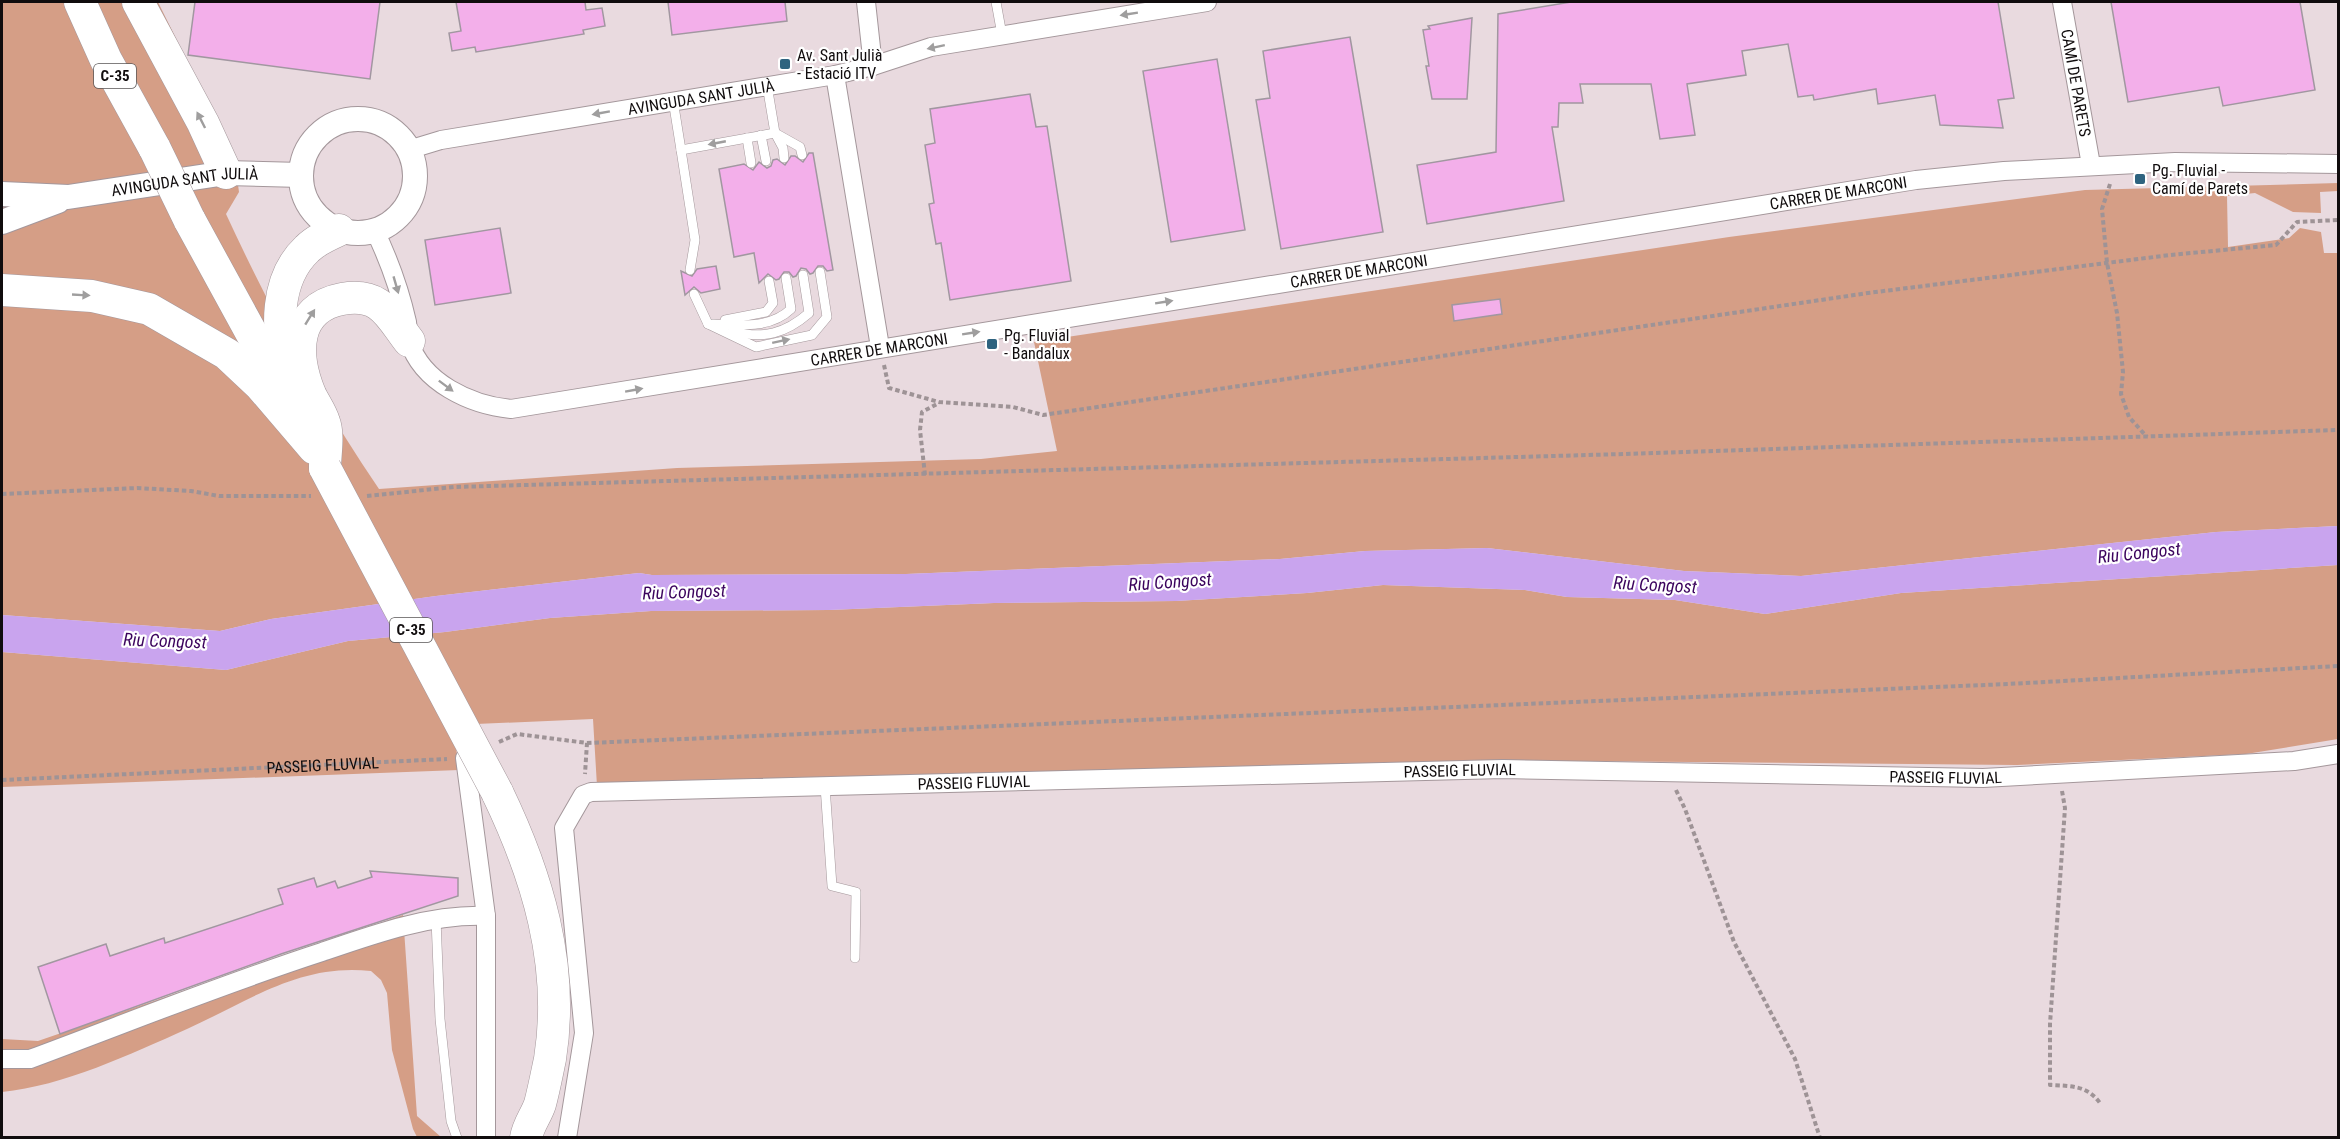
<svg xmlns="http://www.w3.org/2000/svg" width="2340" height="1139" font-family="'Roboto Condensed',sans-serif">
<rect width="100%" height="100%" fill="#e9dadf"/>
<g fill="#d59e86">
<path d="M2,2H158L234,156L239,192L226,214C270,309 320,403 379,489L677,468L981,459L1057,451L1034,342L1729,237L2085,190L2338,183V191L2320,192L2321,213L2293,212L2255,193L2227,196L2228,247L2289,238L2300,228L2321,232L2324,253H2338V526L2216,532L1801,576L1684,571L1487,548L1365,551L1280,559L906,574L652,575L639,573L436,596L271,619L220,631L2,615Z"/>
<polygon points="2338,565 2338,739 2246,754 2017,765 1572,761 597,786 593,719 453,725 459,770 2,787 2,652 226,670 348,641 445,632 550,618 651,611 829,610 994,603 1176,601 1307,593 1383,585 1525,590 1567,597 1675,600 1765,614 1901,593"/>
<path d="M403,915L417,1116L441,1137H417L413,1129L392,1050L387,993L381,980L371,971C300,963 249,1001 187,1029C131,1054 63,1086 2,1092V1039L38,1041Z"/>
</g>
<polygon fill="#c9a4ee" points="2338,526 2338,565 1901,593 1765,614 1675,600 1567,597 1525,590 1383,585 1307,593 1176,601 994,603 829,610 651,611 550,618 445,632 348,641 226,670 2,652 2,615 220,631 271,619 436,596 639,573 652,575 906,574 1280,559 1365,551 1487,548 1684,571 1801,576 2216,532"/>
<g fill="#f3afea" stroke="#a197a0" stroke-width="1.5">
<polygon points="195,2 380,2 370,79 188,55"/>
<polygon points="456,2 585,2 586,10 602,8 605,26 583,30 584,34 476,52 475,47 452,51 449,33 461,31"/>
<polygon points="668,2 785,2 787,21 672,35"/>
<polygon points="1571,2 1998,2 2014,98 1998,100 2003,128 1940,125 1935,95 1878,104 1876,89 1814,100 1813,95 1798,97 1788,44 1742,51 1746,75 1687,84 1695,135 1660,139 1651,84 1580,84 1583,103 1559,103 1558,127 1552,127 1564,201 1427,224 1417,165 1496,152 1498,14"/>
<polygon points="2111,2 2300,2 2315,90 2223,106 2219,87 2128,102"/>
<polygon points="1472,18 1467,99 1432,99 1426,66 1429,66 1423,30 1430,29 1428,26"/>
<polygon points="1350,37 1383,232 1281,249 1256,100 1270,98 1263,51"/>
<polygon points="1217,59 1245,230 1171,242 1143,71"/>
<polygon points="1030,94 1036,127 1047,126 1071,281 950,300 941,243 936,244 929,204 934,203 925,145 935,143 930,109"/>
<polygon points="809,153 813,153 833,270 827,271 823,266 818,266 813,273 810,274 806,269 801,268 796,276 793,277 789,272 784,272 779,279 776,280 768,274 759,283 754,253 734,257 719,169 744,164 753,170 759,162 767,168 771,166 773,160 777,159 785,165 791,156 795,156 803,162"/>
<polygon points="500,228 511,293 435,305 425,240"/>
<polygon points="716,266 720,289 701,293 694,287 685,295 681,271 692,276 697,269"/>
<polygon points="1500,299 1502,314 1454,321 1452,305"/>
<polygon points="370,871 458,878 458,896 281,954 60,1034 38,967 106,944 110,956 164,938 165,943 283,904 278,889 314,878 317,887 335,881 338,888 372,877"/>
</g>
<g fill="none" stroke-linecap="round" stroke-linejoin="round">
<g stroke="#a4979b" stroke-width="10">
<g id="lane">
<polyline points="996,2 1002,35"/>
<polyline points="767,85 775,133 783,148 784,158"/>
<polyline points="673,100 681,150"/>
<polyline points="775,133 800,147 802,155"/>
<polyline points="761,135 766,161"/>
<polyline points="747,138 751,163"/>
<polyline points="690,270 695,240 681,150 775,133"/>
<polyline points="694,294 708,324"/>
<polyline points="725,320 766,312 773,303 769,281"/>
<polyline points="708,324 756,347 812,335 827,317 820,272"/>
<path d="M713,324C740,325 770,329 791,309L786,278"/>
<path d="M733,331C763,340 786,333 809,313L803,275"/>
<polyline points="825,786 832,886 856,892 855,958"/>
<polyline points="436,919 440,1019 451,1121 457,1138"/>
</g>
</g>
<g stroke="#a4979b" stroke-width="20">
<g id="street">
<polyline points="866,2 873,66"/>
<path id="s2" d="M2062,2L2091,165"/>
<polyline points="835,75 880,347"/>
<path id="s3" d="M408,150L441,140L835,75L873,66L931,47L1207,2"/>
<path id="s4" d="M375,231C389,260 400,291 407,322C408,328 407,335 409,341C422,383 471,405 511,409L1916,180L2004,171L2175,162L2338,164"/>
<polyline points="465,758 486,916 486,1138"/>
<path d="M2,1059H30C127,1023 223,984 322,952C374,934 430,914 486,916"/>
<path id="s5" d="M567,1138L584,1033L564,828L583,795L591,792L1503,769L1983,778L2294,761L2338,754"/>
</g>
</g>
<g stroke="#a4979b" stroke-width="26">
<g id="secondary">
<circle cx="358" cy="176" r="57"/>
<path id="s6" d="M2,194L68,197L226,173L301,175"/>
<polyline points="2,222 58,201"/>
</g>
</g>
<g stroke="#a4979b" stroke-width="33">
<g id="highway">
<polyline points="80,2 106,60 155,149"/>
<polyline points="138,2 203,123 226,173"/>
<polyline points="189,219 287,398"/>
<polyline points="2,290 92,296 149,309 227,354 260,385 314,448"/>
<path d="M290,369C274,332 276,278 307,249C316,240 328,235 339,230"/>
<path d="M325,468C325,454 329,435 324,422C321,412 314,403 310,394C294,355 293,308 342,299C381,292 389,315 409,341"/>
<path d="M497,792C537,875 565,965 550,1059C547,1073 544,1089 540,1104C536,1116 528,1125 526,1138"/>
</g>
</g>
<g stroke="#9e9396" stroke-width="4" stroke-dasharray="4.5 3" stroke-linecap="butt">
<polyline points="2110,184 2102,209 2107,263 2117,313 2123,372 2121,394 2129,417 2147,437"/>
<polyline points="884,365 889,388 939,402 1013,407 1043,415 1868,293 2170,255 2276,245 2297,222 2338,220"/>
<polyline points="925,475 920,430 922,412 939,403"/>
<polyline points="2,494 137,488 191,491 219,496 311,496"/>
<polyline points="367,496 454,487 1624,454 2338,430"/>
<polyline points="499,742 517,734 587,743 585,774"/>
<polyline points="587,743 2008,684 2338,666"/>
<path id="s1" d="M2,780L447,759"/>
<polyline points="1676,790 1685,809 1734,942 1795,1059 1820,1138"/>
<path d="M2062,791L2065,808L2050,1024V1085C2070,1086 2087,1085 2100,1103"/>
</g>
<use href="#lane" stroke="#fff" stroke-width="9"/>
<use href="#street" stroke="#fff" stroke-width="18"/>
<use href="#secondary" stroke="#fff" stroke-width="24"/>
<use href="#highway" stroke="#fff" stroke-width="32"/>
<g stroke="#a4979b" stroke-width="33" stroke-linecap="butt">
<g id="highway-bridge">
<polyline points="155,149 189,219"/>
<polyline points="325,468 497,792"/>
</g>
</g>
<use href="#highway-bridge" stroke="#fff" stroke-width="32"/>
</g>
<defs><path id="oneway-solid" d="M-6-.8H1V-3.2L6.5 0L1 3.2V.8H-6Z" transform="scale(1.5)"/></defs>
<g fill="#9f9e9e">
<use href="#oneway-solid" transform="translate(1129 14) rotate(171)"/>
<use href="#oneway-solid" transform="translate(936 47) rotate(168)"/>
<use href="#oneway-solid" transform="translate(601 113) rotate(170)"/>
<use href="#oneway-solid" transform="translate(201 120) rotate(-117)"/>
<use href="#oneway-solid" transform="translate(717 143) rotate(169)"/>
<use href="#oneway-solid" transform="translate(396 285) rotate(74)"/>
<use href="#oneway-solid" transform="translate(81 295) rotate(3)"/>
<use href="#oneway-solid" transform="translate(1164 302) rotate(-9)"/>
<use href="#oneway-solid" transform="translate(310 317) rotate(-58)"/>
<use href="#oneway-solid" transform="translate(971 333) rotate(-9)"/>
<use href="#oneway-solid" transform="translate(781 341) rotate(-12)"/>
<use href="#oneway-solid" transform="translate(446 386) rotate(37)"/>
<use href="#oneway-solid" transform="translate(634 390) rotate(-10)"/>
</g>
<g fill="#2e637f" stroke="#fff" stroke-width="2">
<rect x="779" y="58" width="12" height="12" rx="3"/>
<rect x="2134" y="173" width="12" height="12" rx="3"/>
<rect x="986" y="338" width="12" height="12" rx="3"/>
</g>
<g text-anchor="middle" stroke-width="4.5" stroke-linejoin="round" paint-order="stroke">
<g fill="#fff" stroke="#585556" stroke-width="1.5">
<rect x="94" y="64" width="42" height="24" rx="4.5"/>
<rect x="390" y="618" width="42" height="24" rx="4.5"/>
</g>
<g font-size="15" font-weight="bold" fill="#100c0d">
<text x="115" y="81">C-35</text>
<text x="411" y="635">C-35</text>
</g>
<g font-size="16" fill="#100c0d" stroke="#fff" text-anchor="start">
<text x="797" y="61">Av. Sant Julià<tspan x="797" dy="18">- Estació ITV</tspan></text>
<text x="2152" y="176">Pg. Fluvial -<tspan x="2152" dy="18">Camí de Parets</tspan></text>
<text x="1004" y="341">Pg. Fluvial<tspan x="1004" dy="18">- Bandalux</tspan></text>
</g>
<g font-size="16" fill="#100c0d" stroke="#fff">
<text dy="6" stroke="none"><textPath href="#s2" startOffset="82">CAMÍ DE PARETS</textPath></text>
<text dy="6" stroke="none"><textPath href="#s3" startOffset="298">AVINGUDA SANT JULIÀ</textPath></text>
<text dy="6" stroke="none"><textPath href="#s6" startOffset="184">AVINGUDA SANT JULIÀ</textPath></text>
<text dy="6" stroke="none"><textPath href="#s4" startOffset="1590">CARRER DE MARCONI</textPath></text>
<text dy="6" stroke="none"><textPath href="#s4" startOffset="1104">CARRER DE MARCONI</textPath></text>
<text dy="6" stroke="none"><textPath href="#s4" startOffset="618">CARRER DE MARCONI</textPath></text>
<text dy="6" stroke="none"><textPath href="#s1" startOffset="321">PASSEIG FLUVIAL</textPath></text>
<text dy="6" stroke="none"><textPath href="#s5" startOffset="1228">PASSEIG FLUVIAL</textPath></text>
<text dy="6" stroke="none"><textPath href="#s5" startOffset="1714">PASSEIG FLUVIAL</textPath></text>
<text dy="6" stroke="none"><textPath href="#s5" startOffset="742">PASSEIG FLUVIAL</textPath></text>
</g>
<g font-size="18" font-style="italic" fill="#3b035d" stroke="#fff">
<text transform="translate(2139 553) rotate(-6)" y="6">Riu Congost</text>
<text transform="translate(1170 582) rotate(-4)" y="6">Riu Congost</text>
<text transform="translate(1655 585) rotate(3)" y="6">Riu Congost</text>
<text transform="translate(684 592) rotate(-2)" y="6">Riu Congost</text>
<text transform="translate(165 641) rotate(2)" y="6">Riu Congost</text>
</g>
</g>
<rect width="2340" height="1139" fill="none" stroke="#100c0d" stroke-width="6"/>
</svg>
